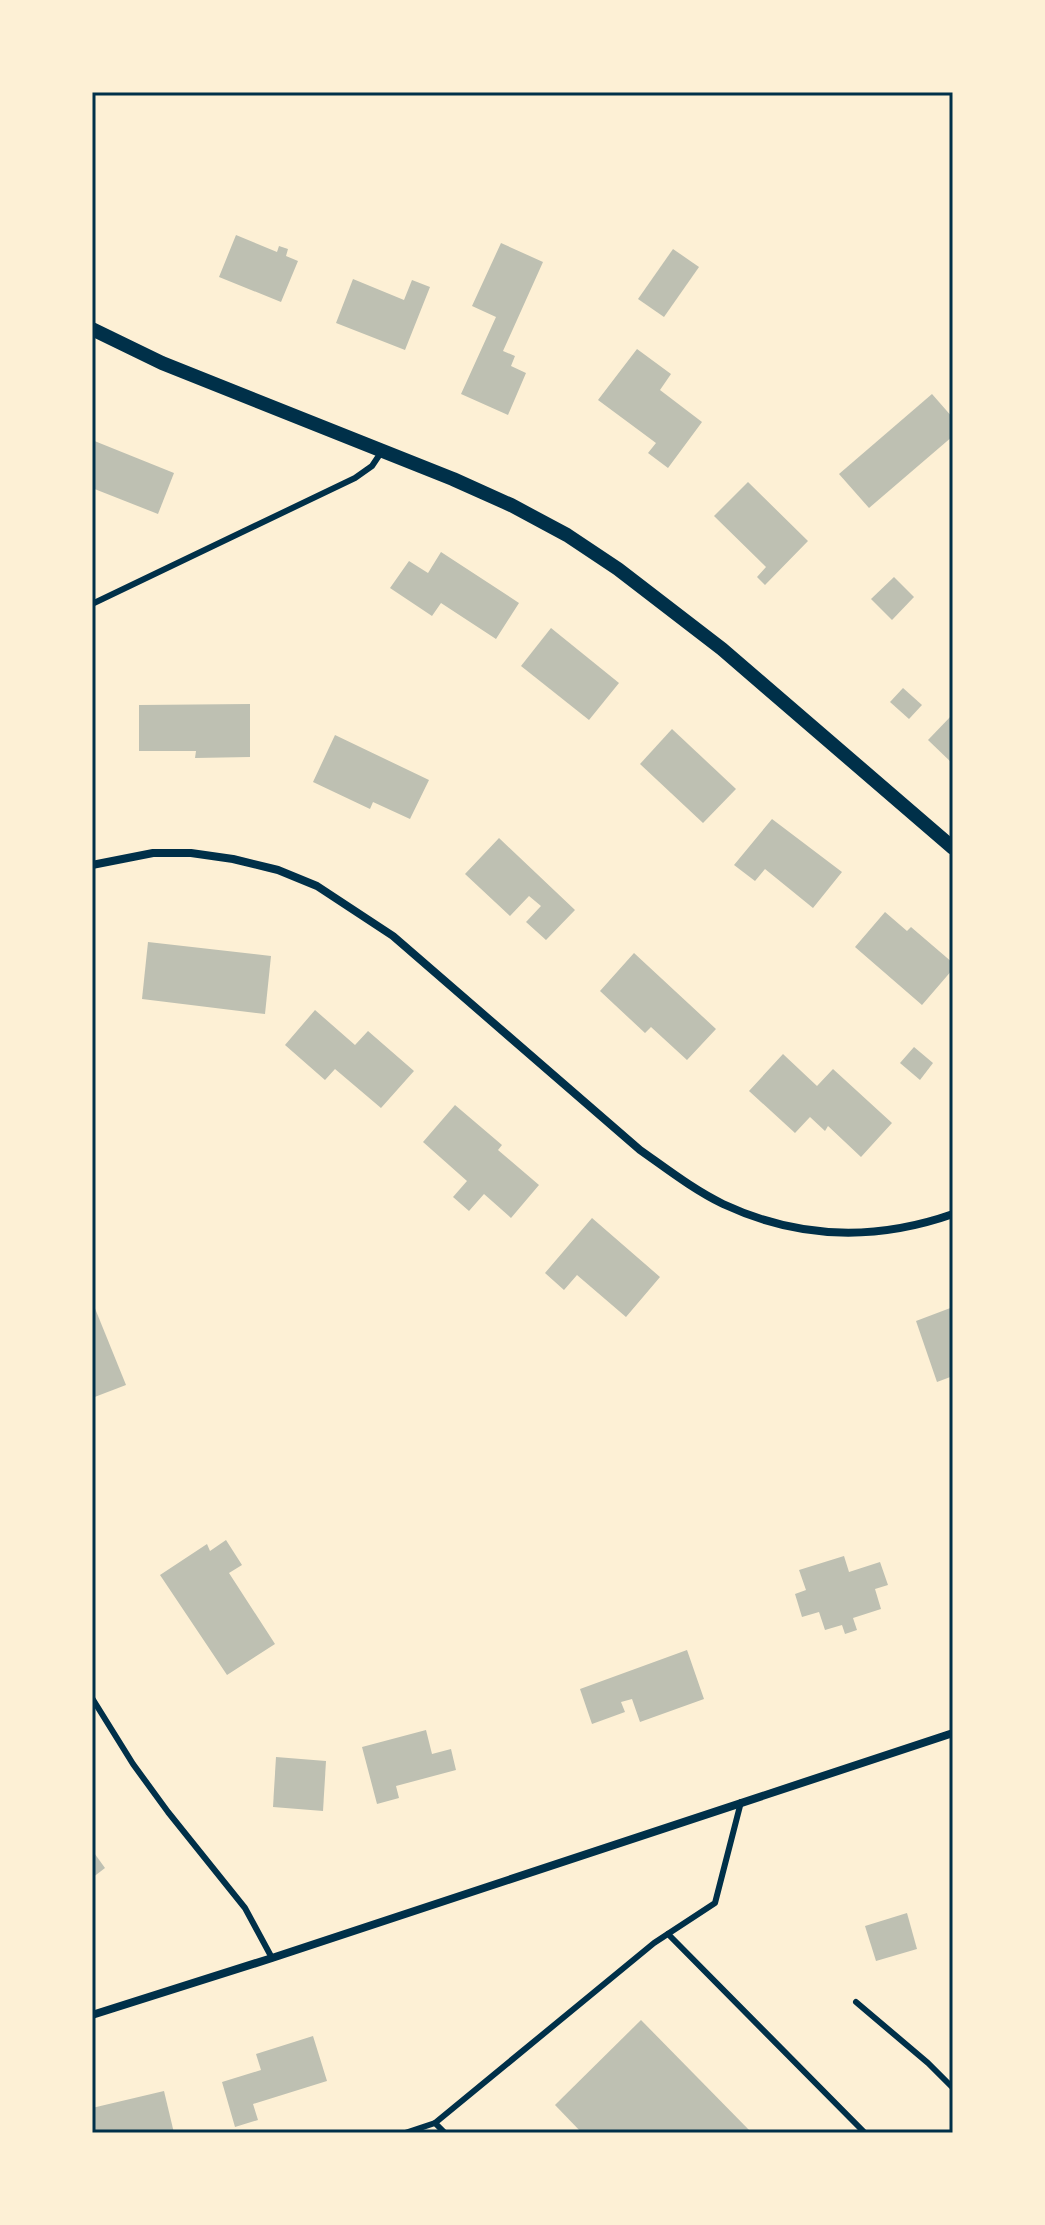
<svg xmlns="http://www.w3.org/2000/svg" width="1045" height="2225" font-family="'Work Sans',sans-serif">
<rect width="100%" height="100%" fill="#fdf0d5"/>
<g fill="#bec0b2">
<polygon points="236,235 277,252 279,246 288,249 286,256 298,261 281,302 219,277"/>
<polygon points="501,243 543,262 503,351 515,356 511,366 526,373 508,415 461,394 496,317 472,306"/>
<polygon points="673,249 699,267 664,317 638,299"/>
<polygon points="353,279 404,300 412,280 430,287 405,350 336,323"/>
<polygon points="637,349 671,374 660,390 702,422 668,468 648,453 656,443 598,400"/>
<polygon points="932,394 953,418 953,436 869,508 839,474"/>
<polygon points="92,440 174,473 158,514 92,488"/>
<polygon points="748,482 808,541 765,585 757,577 766,567 714,516"/>
<polygon points="441,552 519,603 496,639 441,603 432,616 390,588 409,561 428,573"/>
<polygon points="894,577 914,597 892,620 871,599"/>
<polygon points="551,628 619,683 589,720 521,666"/>
<polygon points="903,688 922,705 909,719 890,702"/>
<polygon points="250,704 250,757 195,758 196,751 139,751 139,705"/>
<polygon points="953,714 953,764 928,740"/>
<polygon points="672,729 736,789 703,823 640,764"/>
<polygon points="335,735 429,780 410,819 373,802 370,809 313,782"/>
<polygon points="772,819 842,872 813,908 765,869 755,881 734,865"/>
<polygon points="499,838 575,910 546,940 526,922 541,906 529,896 510,916 465,874"/>
<polygon points="885,912 907,931 911,927 953,963 953,969 922,1005 855,947"/>
<polygon points="148,942 271,956 265,1014 142,999"/>
<polygon points="634,953 716,1029 687,1060 651,1027 645,1033 600,991"/>
<polygon points="315,1010 355,1045 368,1031 414,1071 381,1108 335,1069 325,1080 285,1045"/>
<polygon points="914,1047 933,1063 920,1080 900,1063"/>
<polygon points="783,1054 817,1086 833,1069 892,1123 861,1157 828,1126 825,1131 810,1117 795,1133 749,1091"/>
<polygon points="455,1105 502,1145 498,1150 539,1185 511,1218 484,1194 469,1211 453,1197 467,1181 423,1142"/>
<polygon points="592,1218 660,1277 626,1317 577,1275 564,1290 545,1273"/>
<polygon points="92,1301 126,1385 92,1398"/>
<polygon points="953,1307 953,1376 937,1382 916,1321"/>
<polygon points="226,1540 242,1565 229,1573 275,1644 227,1675 160,1575 207,1544 210,1551"/>
<polygon points="844,1556 849,1572 880,1562 888,1585 875,1589 881,1609 853,1618 857,1630 845,1634 842,1625 825,1630 819,1612 802,1617 795,1594 806,1590 799,1570"/>
<polygon points="687,1650 704,1699 640,1722 632,1699 621,1702 625,1712 592,1724 580,1689"/>
<polygon points="426,1730 432,1754 451,1749 456,1770 396,1786 399,1798 377,1804 362,1747"/>
<polygon points="276,1757 326,1761 323,1811 273,1807"/>
<polygon points="92,1850 105,1868 92,1878"/>
<polygon points="907,1913 917,1949 876,1961 865,1926"/>
<polygon points="641,2020 752,2133 582,2133 555,2105"/>
<polygon points="313,2036 327,2081 253,2104 258,2120 235,2127 222,2082 261,2070 256,2054"/>
<polygon points="164,2091 174,2133 92,2133 92,2108"/>
</g>
<g fill="none" stroke-linecap="round" stroke-linejoin="round">
<g stroke="#003049" stroke-width="6">
<polyline points="92,604 355,478 372,466 382,451"/>
<polyline points="92,1698 133,1764 168,1812 245,1908 272,1958"/>
<polyline points="668,1934 865,2133"/>
<polyline points="856,2002 928,2063 953,2088"/>
<polyline points="405,2133 435,2123"/>
<polyline points="445,2133 435,2123 654,1943 715,1903 741,1802"/>
</g>
<g stroke="#003049" stroke-width="8">
<path d="M92,865L153,853H191L233,859L278,870L317,886L393,936L640,1150C667,1169 694,1190 723,1204C798,1239 876,1241 953,1214"/>
<polyline points="92,2015 272,1958 953,1733"/>
</g>
<polyline stroke="#003049" stroke-width="14" points="92,329 162,363 453,479 511,505 567,535 618,569 722,649 953,848"/>
</g>
<rect width="1045" height="2225" fill="none" stroke="#fdf0d5" stroke-width="188"/>
<rect x="94" y="94" width="857" height="2037" fill="none" stroke="#003049" stroke-width="3"/>
</svg>
